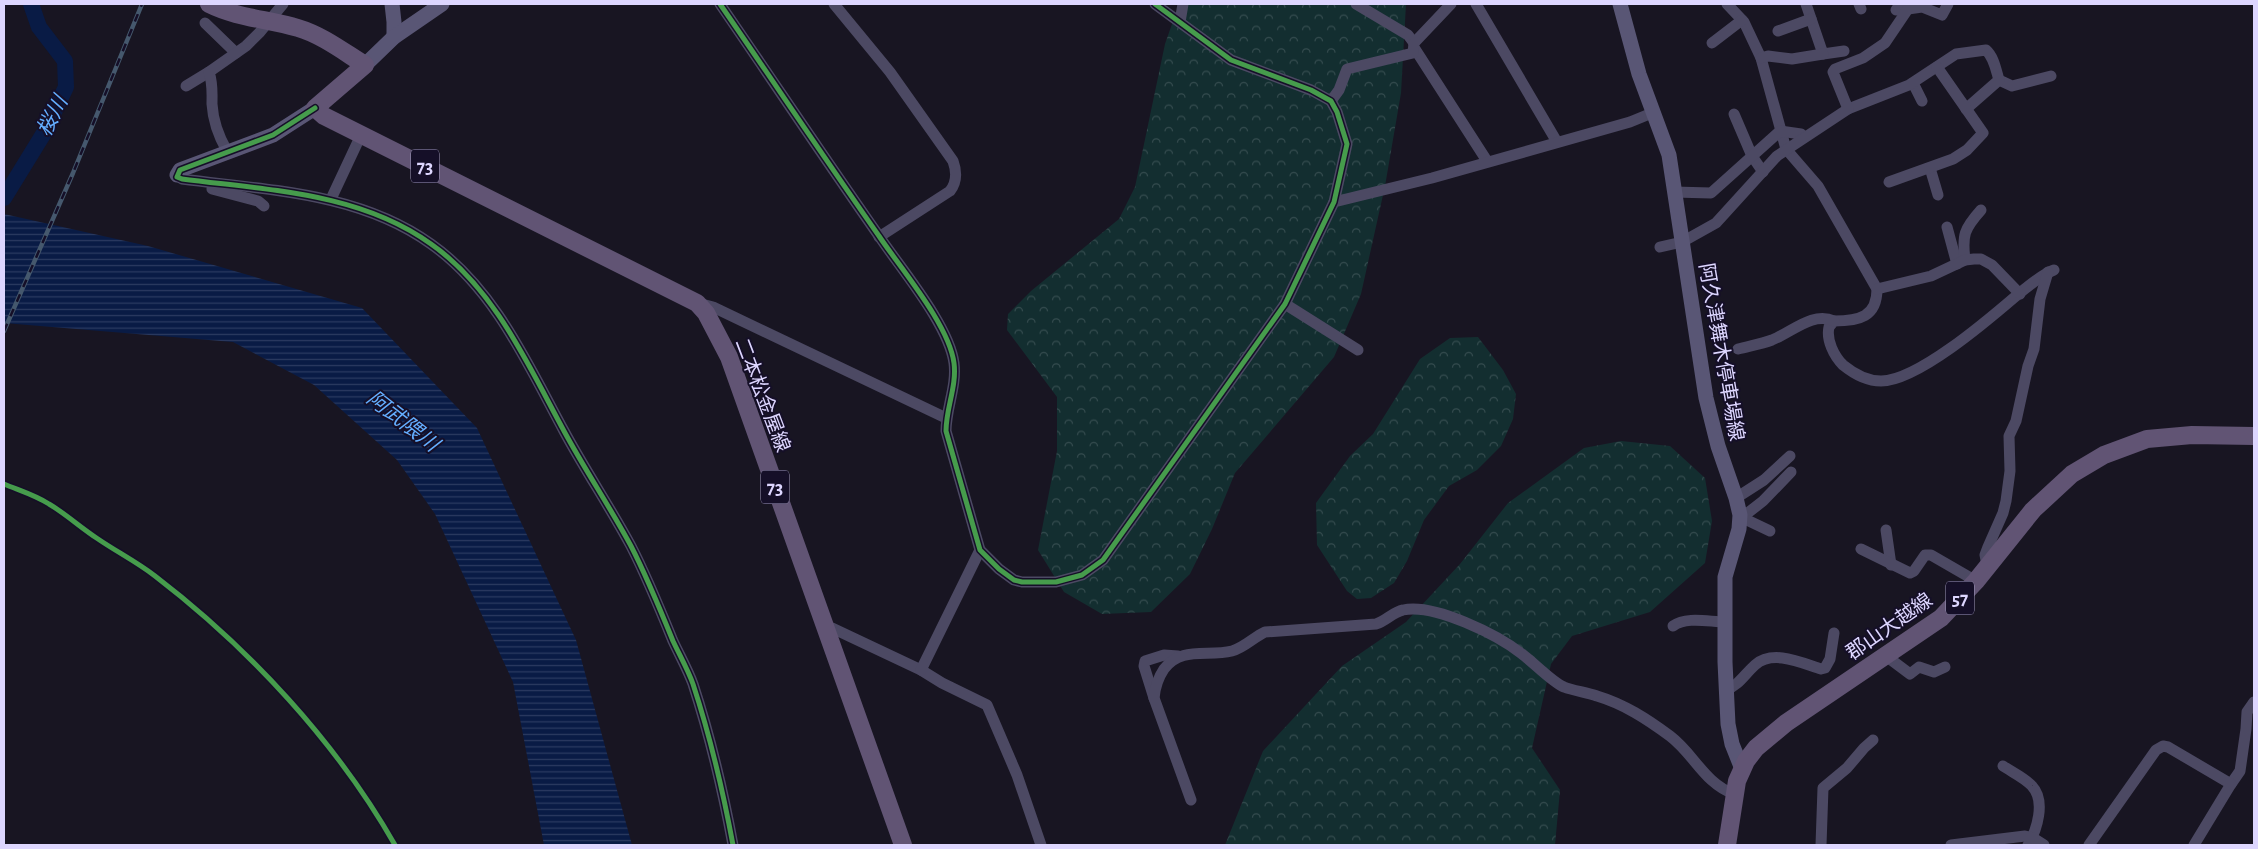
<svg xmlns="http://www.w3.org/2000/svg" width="2258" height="849" font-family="'Alegreya Sans','Noto Sans JP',sans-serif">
<defs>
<pattern id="forest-crowns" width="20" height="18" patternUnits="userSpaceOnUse" patternTransform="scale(1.25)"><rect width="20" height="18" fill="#132e30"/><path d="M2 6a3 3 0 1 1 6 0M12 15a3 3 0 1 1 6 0" fill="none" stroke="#354c4f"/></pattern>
<pattern id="water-rules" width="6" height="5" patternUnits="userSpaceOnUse" patternTransform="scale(1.25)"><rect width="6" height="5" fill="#091b45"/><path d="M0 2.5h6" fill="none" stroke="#2c3b61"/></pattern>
</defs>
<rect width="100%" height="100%" fill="#181522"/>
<g fill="url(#forest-crowns)">
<polygon points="1179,4 1406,4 1401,93 1385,186 1361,294 1334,357 1235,473 1212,529 1190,574 1151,612 1102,614 1064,592 1038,550 1057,451 1057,397 1007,330 1008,314 1031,291 1119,219 1135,187 1165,44"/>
<polygon points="1478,337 1503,370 1516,394 1513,419 1501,446 1477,470 1449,486 1424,520 1407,561 1394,583 1371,598 1357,599 1347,591 1317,545 1316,503 1350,456 1373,434 1420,359 1450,338"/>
<polygon points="1621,441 1670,446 1705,478 1712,521 1705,563 1650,612 1572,636 1551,664 1532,748 1560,790 1555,845 1225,845 1263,751 1342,666 1406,622 1460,564 1508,503 1584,448"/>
</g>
<polygon fill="url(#water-rules)" points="4,214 148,246 362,308 477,428 576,640 632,845 544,845 513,682 435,514 397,460 314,385 233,342 4,323"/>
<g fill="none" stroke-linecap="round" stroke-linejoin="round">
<polyline stroke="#091b45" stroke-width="16" points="4,198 44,133 66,87 65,61 39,27 31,4"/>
<g stroke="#4c4963" stroke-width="11">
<path d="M720,4C773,81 825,159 879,236C901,269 949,325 954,363C957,386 946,408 946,431L980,550L999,569L1014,580L1022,582H1056L1082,575L1103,560L1285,304L1334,202L1347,144L1337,112L1331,101L1311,90L1231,60L1155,4"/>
<path d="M834,4L890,72L953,161C957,172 957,182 950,191L879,237"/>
<polyline points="1356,4 1408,35 1414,43"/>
<polyline points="1476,4 1557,142"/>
<path d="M1727,4L1744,22L1761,58L1786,149L1818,186L1877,289C1877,317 1859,321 1834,321L1829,327C1826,340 1834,356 1843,365C1854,374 1867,381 1881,381C1917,381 1988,320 2016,296C2028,287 2040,275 2054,270"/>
<polyline points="1806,4 1823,54 1844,51"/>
<polyline points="1859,4 1861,9"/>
<polyline points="1896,10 1900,4"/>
<polyline points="1180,22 1183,4"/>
<polyline points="205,23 236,53"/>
<polyline points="1778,31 1811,19"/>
<polyline points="1712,43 1742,20"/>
<polyline points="1415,49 1487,161"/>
<polyline points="1761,58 1768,56 1792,59 1823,54"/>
<polyline points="1999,80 2012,86 2051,76"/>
<polyline points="1913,83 1922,101"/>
<polyline points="186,86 209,72"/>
<polyline points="1331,101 1339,90 1347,69 1413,53 1414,43 1451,4"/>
<path d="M1848,109L1909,85L1956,54L1986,50C1994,57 1996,70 1999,80L1966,109"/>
<polyline points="1734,114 1752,156 1763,172"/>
<path d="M227,151C219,137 213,121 212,104C212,92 213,84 209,72L246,46L260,32L283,4"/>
<polyline points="1930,168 1938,195"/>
<path d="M177,175L182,179C266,190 359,192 431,244C495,289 528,365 564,431C585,470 610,507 631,546C647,577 660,609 673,641C680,656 688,670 693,684C710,736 723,791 733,845"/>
<polyline points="1889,182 1953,159 1967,150 1983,133 1937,67"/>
<polyline points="212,189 258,201 264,206"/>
<polyline points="1674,192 1711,193 1780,131 1801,134 1804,137"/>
<polyline points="331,199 361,135"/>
<polyline points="1334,202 1432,178 1630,122 1652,113"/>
<polyline points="1947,227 1957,264"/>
<polyline points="1660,247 1682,242 1716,223 1777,156 1848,109 1833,72 1835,69 1863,58 1885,43 1908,9 1922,7 1942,15 1948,4"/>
<path d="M1965,260C1962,235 1964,229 1981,210"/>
<polyline points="1877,289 1931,276 1965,260 1974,259 1981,259 1992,265 2020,294"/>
<polyline points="698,303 713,307 946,418"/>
<polyline points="1285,304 1358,350"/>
<path d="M1738,349C1749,346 1761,344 1772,340C1792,332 1813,311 1834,321"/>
<polyline points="1736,498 1764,480 1790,456"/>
<polyline points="1740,519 1763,501 1791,472"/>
<polyline points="1740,519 1749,521 1770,531"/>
<polyline points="1886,530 1891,565"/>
<polyline points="1861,549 1910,573 1914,571 1925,555 1931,555 1976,581"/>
<polyline points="1987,565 1985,555 1988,547 2003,513 2006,501 2010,471 2009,436 2016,421 2028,366 2034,349 2040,299 2048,272"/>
<path d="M1673,626C1687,616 1709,622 1726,622"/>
<polyline points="825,629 832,628 921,670 942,683 987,705 1017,775 1041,845"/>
<polyline points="1886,656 1910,674 1919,667 1934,672 1945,667"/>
<polyline points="921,670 980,550"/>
<path d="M1726,690C1739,685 1744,675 1755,665C1773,649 1802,663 1821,669L1825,668L1830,659L1834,633"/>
<polyline points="1154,698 1144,666 1145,661 1164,655 1178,656"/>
<path d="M2003,766C2012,772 2025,778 2032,786C2046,801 2037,830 2028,845"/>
<polyline points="2231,784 2240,771 2246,729 2247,712 2254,702"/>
<path d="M1191,800L1154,698C1155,687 1158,678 1164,669C1181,646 1207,657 1232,651C1244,648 1254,637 1265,632L1376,624C1386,621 1393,612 1403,610C1434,603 1498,635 1522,654C1533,662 1553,683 1564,687C1574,691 1586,692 1597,696C1624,704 1647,719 1670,736C1694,754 1704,783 1734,794"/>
<polyline points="1821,845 1823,788 1847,768 1864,748 1873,740"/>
<polyline points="1951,845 2025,836 2033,838 2044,845"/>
<polyline points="2089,845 2156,750 2163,746 2168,747 2231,784 2194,845"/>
</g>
<g stroke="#595675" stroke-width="15">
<polyline points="392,4 394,22 394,37"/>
<polyline points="1620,4 1639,74 1669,155 1706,398 1718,446 1736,498 1740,515 1739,529 1725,577 1725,662 1728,724 1732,744 1742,769"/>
<polyline points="365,65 394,37 442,4"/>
<polyline points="177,175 180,170 273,135 315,108"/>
</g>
<g stroke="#615474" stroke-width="18">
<path d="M209,4C237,18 268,19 298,28C322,35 344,52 365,65L315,108L324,116L697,303L706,313L729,357L903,845"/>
<polyline points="1727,845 1737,781 1746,761 1756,748 1786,723 1941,618 1976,581 2033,510 2072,474 2104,455 2147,439 2192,435 2254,436"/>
</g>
<g stroke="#45586d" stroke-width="4.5">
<polyline id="rail" points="4,331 73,173 142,4"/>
</g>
<use href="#rail" stroke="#150f28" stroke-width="2.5" stroke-dasharray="8" stroke-linecap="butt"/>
<g stroke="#150f28" stroke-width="8">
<g id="cycleway">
<path d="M720,4C773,81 825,159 879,236C901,269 949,325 954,363C957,386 946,408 946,431L980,550L999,569L1014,580L1022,582H1056L1082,575L1103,560L1285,304L1334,202L1347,144L1337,112L1331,101L1311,90L1231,60L1155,4"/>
<path d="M315,108L273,135L180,170L177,177L182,179C266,190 359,192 431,244C495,289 528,365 564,431C585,470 610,507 631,546C647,577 660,609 673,641C680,656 688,670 693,684C710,736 723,791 733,845"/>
<path d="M4,484C18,490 35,495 49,504C66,514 81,528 98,539C117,552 137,562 155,576C249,648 337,743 395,845"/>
</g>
</g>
<use href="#cycleway" stroke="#469c4c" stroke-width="5"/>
</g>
<g text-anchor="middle" stroke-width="4" stroke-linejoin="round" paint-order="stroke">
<g fill="#150f28" stroke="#a19abe" stroke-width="1">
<rect x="411" y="149.5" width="28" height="33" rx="4"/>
<rect x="761" y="470.5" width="28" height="33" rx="4"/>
<rect x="1946" y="581.5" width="28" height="33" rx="4"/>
</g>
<g font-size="19" font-weight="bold" fill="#ddd6ff">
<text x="425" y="173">73</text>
<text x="775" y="494">73</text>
<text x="1960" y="605">57</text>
</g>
<g font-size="20" fill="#ddd6ff" stroke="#150f28">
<text transform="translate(1722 352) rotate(80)" y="7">阿久津舞木停車場線</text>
<text transform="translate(763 395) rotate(69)" y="7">二本松金屋線</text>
<text transform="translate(1889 626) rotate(-35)" y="7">郡山大越線</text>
</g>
<g font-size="21" font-style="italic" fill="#64aeff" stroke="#150f28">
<text transform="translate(52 116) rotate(-63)" y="7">桜川</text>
<text transform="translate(403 421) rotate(38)" y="7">阿武隈川</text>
</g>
</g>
<rect width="2258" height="849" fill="none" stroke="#ddd6ff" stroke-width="10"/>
</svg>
